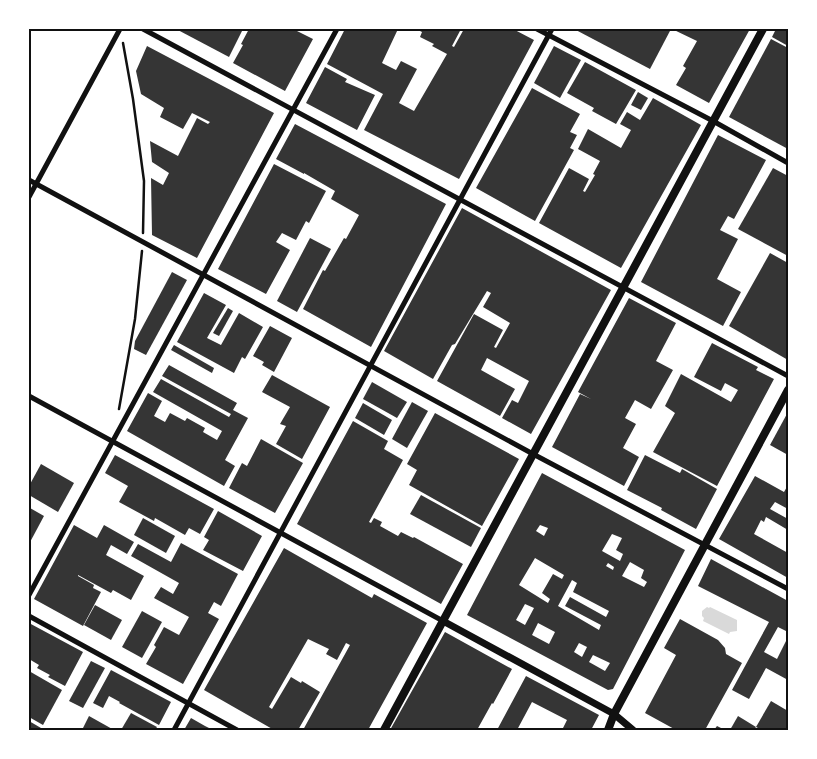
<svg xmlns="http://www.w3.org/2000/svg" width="817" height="759" font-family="'Exo 2',sans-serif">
<rect width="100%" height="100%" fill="#fff"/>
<polygon fill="#d9d9d9" points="707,607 709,608 710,607 737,620 737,631 730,632 729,634 703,621 704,618 702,616 702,611"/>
<g fill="#353535" fill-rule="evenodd">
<polygon points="176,29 243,29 229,57"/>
<polygon points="249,29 293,29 313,39 285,91 233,63 243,45 241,44"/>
<polygon points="345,29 398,29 382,63 396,70 401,61 417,69 399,103 414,111 447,54 432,46 434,44 420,37 422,32 416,29 461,29 452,46 454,47 464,29 513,29 534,40 459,179 364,130 383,94 327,64"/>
<polygon points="574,29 671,29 650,69"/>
<polygon points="672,29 750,29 709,103 676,85 686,68 683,66 697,41"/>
<polygon points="776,29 788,29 788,46 772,37"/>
<polygon points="771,39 788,48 788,149 729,117"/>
<polygon points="147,46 274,113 197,258 152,235 151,178 163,185 169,173 152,162 150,141 178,156 197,118 208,124 210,122 192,113 183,129 160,117 164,108 141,94 136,71"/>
<polygon points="554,46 581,60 560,98 534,83"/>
<polygon points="585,62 636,90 616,124 592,111 594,108 567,93"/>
<polygon points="325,67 347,79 345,82 375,95 357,130 306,103"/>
<polygon points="532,88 580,114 570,132 577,135 570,148 574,150 535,221 476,188"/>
<polygon points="638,92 648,98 641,110 631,105"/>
<polygon points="653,98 701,125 621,268 539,223 569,168 589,179 583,191 585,192 595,175 593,174 600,161 578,149 588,129 621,148 631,130 620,124 627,112 640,120"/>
<polygon points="295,124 446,204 371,347 303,309 323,270 325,271 344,238 346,239 359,215 331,199 335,191 304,173 304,174 276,159"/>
<polygon points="718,135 766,160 734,219 728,216 720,230 738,239 717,279 741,292 723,326 641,282"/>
<polygon points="274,164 326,191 309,223 306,221 296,240 282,233 276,242 290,250 266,294 218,269"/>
<polygon points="773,168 788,176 788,256 738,229"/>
<polygon points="462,208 611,290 531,434 502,418 512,400 518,403 529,381 487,358 481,370 515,389 500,416 437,381 474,314 503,330 494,347 496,348 510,323 483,307 491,293 487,291 455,344 452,345 433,379 384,351"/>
<polygon points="310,238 331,249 297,312 277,301"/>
<polygon points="770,253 788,263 788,360 729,326"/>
<polygon points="172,272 187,280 146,355 134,349 135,341"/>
<polygon points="204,293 226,305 207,338 221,345 239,313 263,327 245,359 242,357 234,373 177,342"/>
<polygon points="629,298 676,323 656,361 673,370 651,409 635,400 625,418 636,424 623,448 639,457 624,486 552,447 580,394 591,399 578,392"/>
<polygon points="228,308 233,311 219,336 213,333"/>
<polygon points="270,326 292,338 274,372 262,365 264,362 253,356"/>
<polygon points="712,343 758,367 756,370 774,379 717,486 653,452 675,413 665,406 681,374 731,402 738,390 725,383 721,391 694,377"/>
<polygon points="174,345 214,368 212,373 171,350"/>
<polygon points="169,365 237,403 233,410 248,418 225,460 235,466 224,486 127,431 148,393 162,401 154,416 165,422 170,413 185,421 187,418 205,428 203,432 217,440 222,431 153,392 161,379 229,417 231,414 162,376"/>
<polygon points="272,375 330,407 302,459 276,444 286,426 280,424 290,407 262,392"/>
<polygon points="372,382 407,402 397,418 363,399"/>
<polygon points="412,402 428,411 407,448 392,439"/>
<polygon points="363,403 392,420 384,435 355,418"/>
<polygon points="788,412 788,455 770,445"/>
<polygon points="435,413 519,459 482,526 409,485 417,470 407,464"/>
<polygon points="353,421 388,441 384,449 403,460 369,522 371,523 374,518 382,522 380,526 398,536 401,532 413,538 414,537 463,564 441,604 297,524"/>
<polygon points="261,439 303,463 275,513 229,488 242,463 247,466"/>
<polygon points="115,455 214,509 200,534 189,528 185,535 155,518 154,521 119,502 128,486 105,473"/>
<polygon points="645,455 680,473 682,469 717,489 696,529 661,510 662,508 627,490"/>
<polygon points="41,464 74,483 58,512 29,495 29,486"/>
<path d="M542,473L685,550L613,689L608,690L467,615ZM540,525L548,528L544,536L536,531ZM612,534L622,538L616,550L623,554L620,561L602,551ZM535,558L564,575L562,579L553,574L542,593L550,599L548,603L519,585ZM630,562L644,570L641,578L647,582L644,587L622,576ZM608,563L614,567L613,570L606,566ZM572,580L577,583L573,592L609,611L606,617L570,597L565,606L601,625L599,630L558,606ZM525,604L534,608L525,625L516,620ZM538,623L555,632L549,644L532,635ZM579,643L587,647L582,657L574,652ZM593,655L610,663L605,671L589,662Z"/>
<polygon points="755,476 784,492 788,485 788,509 775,502 770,509 788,519 788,530 766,517 764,522 761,520 754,534 788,553 788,578 719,539"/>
<polygon points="421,495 481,528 471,547 410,514"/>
<polygon points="30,508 44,516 29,544 29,511"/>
<polygon points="218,511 262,536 243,571 203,550 209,540 204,537"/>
<polygon points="143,518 175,536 166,553 134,535"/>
<polygon points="74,525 97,538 104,525 134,542 127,554 111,545 106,555 144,576 131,600 113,590 111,593 78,575 78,576 94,585 93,588 101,592 83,626 34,599"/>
<polygon points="181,543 238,574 221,606 214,602 208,613 219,619 183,684 146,664 156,647 154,645 164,627 179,635 189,617 154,598 161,587 173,594 179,583 131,556 138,544 171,562"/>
<polygon points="284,548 372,598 374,594 427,623 368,730 303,730 350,645 346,643 337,660 326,654 329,649 308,639 269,707 272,709 291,677 301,683 302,681 320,692 298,730 274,730 204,690"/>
<polygon points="711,559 788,601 788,632 778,627 764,652 777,659 788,637 788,680 766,668 749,699 732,690 769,622 698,586"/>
<polygon points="95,605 122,620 111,640 84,625"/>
<polygon points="142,611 162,622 142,658 122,647"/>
<polygon points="680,619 718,640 725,648 726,654 742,663 705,730 676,730 645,713 676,655 664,648"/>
<polygon points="29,623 83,652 65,686 48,677 50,675 37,668 39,665 29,659"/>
<polygon points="445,632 512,669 493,704 492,703 477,730 390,730"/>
<polygon points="91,661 105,668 83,708 69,701"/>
<polygon points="111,670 171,702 159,725 119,703 120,702 109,696 103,708 93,703"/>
<polygon points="29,671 62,690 43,725 29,717"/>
<polygon points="526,676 599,715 591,730 562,730 567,720 532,702 517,730 497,730"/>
<polygon points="771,701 788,711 788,730 762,730 756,727"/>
<polygon points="131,713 157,727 155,730 121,730"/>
<polygon points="89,716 114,730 82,730"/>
<polygon points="738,716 756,727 754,730 730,730"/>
<polygon points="191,718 205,726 213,730 184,730"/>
<polygon points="29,721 41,728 40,730 29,730"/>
<polygon points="717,726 725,730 714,730"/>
</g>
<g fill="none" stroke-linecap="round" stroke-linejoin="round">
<g stroke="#111" stroke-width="2.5">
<polyline points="123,43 133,99 144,181 143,233"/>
<polyline points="119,409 135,319 142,251"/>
</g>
<g stroke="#111" stroke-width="5">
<polyline points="143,29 788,376"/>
<polyline points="537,29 713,121 788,163"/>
<polyline points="29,180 533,454 788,589"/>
<polyline points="29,197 120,29"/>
<polyline points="29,396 443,621"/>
<polyline points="29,595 337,29"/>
<polyline points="29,616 237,730"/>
<polyline points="174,730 552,29"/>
</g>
<polyline stroke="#111" stroke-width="7" points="443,621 614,714 633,730"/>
<g stroke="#111" stroke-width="8">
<polyline points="384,730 763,29"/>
<polyline points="608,730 614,714 788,390"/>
</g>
</g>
<rect width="817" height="759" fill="none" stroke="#ffffff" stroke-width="60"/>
<rect x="30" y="30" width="757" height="699" fill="none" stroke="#111" stroke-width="2"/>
</svg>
